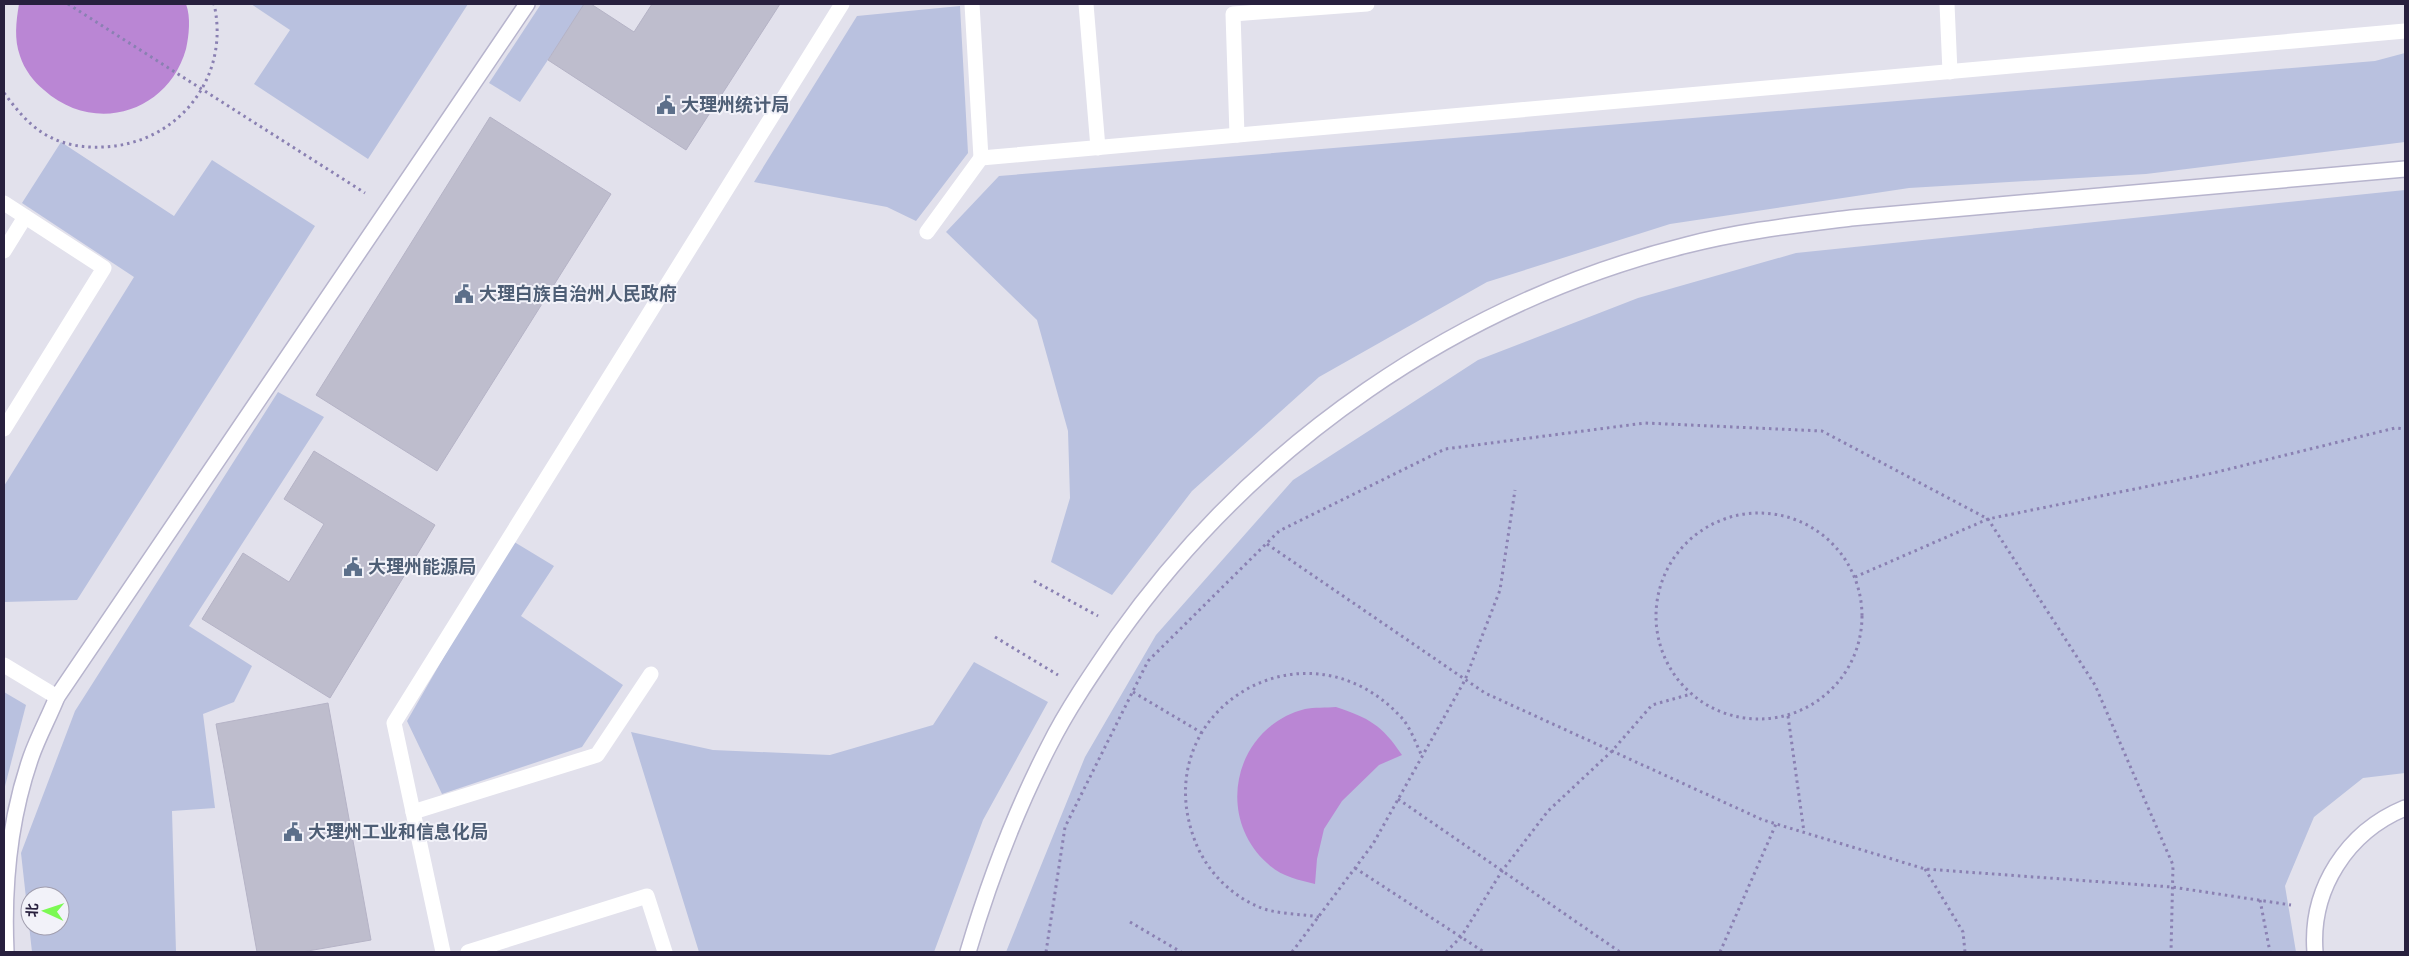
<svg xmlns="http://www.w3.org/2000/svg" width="2409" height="956" font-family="'Open Sans','Noto Sans SC',sans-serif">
<rect width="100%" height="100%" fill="#e2e1ec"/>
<g fill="#b9c1df" fill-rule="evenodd">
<polygon points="251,4 468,4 368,159 254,84 290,30"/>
<polygon points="541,4 585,4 520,102 489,83"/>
<polygon points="960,6 968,153 916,221 887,207 754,182 857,16"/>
<polygon points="2405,53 2405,142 2146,174 1909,188 1670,224 1487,282 1319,377 1192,491 1112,595 1051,562 1070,498 1068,431 1037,320 946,232 999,176 2375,61"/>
<polygon points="61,142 174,216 212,160 315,226 77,600 4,602 4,486 134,277 22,203"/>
<polygon points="2405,190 2405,773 2363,778 2314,817 2285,886 2296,952 1006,952 1085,757 1156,635 1293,480 1478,360 1638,298 1796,253"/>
<path d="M278,392L324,417L189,626L252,666L234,702L203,714L215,808L172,811L176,952H32L21,853L75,711ZM30,896H60V926H30Z"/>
<polygon points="511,540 554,566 521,616 623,685 582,747 442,794 407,721"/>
<polygon points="974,662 1048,702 983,820 934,952 699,952 631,732 713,750 830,755 933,725"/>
<polygon points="4,692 26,705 4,790"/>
</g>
<g fill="#ba86d4">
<path d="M19,4H186C191,17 189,36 186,49C168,113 94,135 44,90C34,82 24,69 20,56C14,39 16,22 19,4Z"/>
<path d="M1336,707C1369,718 1382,725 1402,755L1379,765L1342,801L1324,829L1317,859L1315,884C1298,880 1280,876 1267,863C1214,815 1235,727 1305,709C1314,707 1326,708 1336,707Z"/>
</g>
<g fill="#bebdcd" stroke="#b5b3c6">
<polygon points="584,4 591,4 634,32 652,4 780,4 686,150 548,60"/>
<polygon points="490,117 611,194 437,471 316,395"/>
<polygon points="314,451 435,525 330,698 202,619 243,553 289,582 324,524 284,499"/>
<polygon points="328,703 371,940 302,952 257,952 216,724"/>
</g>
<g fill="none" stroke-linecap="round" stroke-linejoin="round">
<g stroke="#b7b4cd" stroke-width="18">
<g id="secondary">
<path d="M6,952C3,886 9,820 31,757C38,737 49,717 57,697L527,4"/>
<path d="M968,952C989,881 1015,812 1049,746C1068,708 1093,672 1117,637C1254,444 1458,302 1687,245C1741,231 1796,225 1851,218L2405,169"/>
<path d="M2315,952C2310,889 2347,832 2405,808"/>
</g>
</g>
<g stroke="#8a80b2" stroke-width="3" stroke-dasharray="2.5 4" stroke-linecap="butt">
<polyline points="68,4 365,193"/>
<path d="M4,93C17,110 30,127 50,137C65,145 85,148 102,147C177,145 231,78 214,4"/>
<circle cx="1759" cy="616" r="103"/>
<polyline points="1267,544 1485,693 1763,820 1925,869 2172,887 2291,905"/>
<polyline points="1855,577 1988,519 2213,473 2395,428 2405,429"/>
<polyline points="1034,581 1098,616"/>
<polyline points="995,637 1058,675"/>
<polyline points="1133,692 1202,733"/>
<polyline points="1788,716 1804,832"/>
<polyline points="1398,799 1620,952"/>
<polyline points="1355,868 1484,952"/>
<polyline points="1925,869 1963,932 1965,952"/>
<polyline points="2260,900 2270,952"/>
<path d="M1319,917C1302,914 1274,914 1259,907C1230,895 1206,870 1195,841C1145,711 1304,614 1400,716C1410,726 1416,744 1422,756"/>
<polyline points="1130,922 1181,952"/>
<polyline points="1046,952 1065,827 1148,661 1279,531 1445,449 1645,423 1822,431 1988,519 2095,685 2173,865 2171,952"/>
<polyline points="1292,952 1373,844 1465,680 1500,590 1515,490"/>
<polyline points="1446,952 1461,937 1502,871 1548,811 1612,751 1652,705 1691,694"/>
<polyline points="1720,952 1776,824"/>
</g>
<g stroke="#fff" stroke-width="15">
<polyline points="972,4 981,158"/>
<polyline points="1086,4 1098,148"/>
<polyline points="1947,4 1950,72"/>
<polyline points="1237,135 1233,14 1367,4"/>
<polyline points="4,203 104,268 4,429"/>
<polyline points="927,232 981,158 2405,31"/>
<polyline points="4,251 25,217"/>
<polyline points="413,812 597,755 651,674"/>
<polyline points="443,952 394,723 842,4"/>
<polyline points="468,952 647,896 665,952"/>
</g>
<polyline stroke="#fff" stroke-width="15" points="4,665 57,697"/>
<use href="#secondary" stroke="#fff" stroke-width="15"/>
</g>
<defs>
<g id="civic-bare" transform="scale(1.5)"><path d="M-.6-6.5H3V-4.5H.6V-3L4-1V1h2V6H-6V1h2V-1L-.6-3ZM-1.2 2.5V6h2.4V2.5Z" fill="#5c6f8a" stroke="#f2f2f9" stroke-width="2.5" paint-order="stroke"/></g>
</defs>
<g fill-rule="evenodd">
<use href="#civic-bare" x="666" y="105"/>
<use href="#civic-bare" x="464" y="294"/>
<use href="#civic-bare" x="353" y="567"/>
<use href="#civic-bare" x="293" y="832"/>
</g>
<g text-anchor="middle" stroke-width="4" stroke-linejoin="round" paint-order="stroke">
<g font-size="18" font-weight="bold" fill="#4e5e75" stroke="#f2f2f9" text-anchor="start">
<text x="681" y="111">大理州统计局</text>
<text x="479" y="300">大理白族自治州人民政府</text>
<text x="368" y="573">大理州能源局</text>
<text x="308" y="838">大理州工业和信息化局</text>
</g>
</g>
<rect width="2409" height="956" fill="none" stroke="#28203e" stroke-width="10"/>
<g transform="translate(45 911) rotate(273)"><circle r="24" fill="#f2f2f9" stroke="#a19eae"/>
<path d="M0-4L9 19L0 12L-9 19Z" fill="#7bf953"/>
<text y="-8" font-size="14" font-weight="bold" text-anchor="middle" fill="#28203e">北</text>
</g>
</svg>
